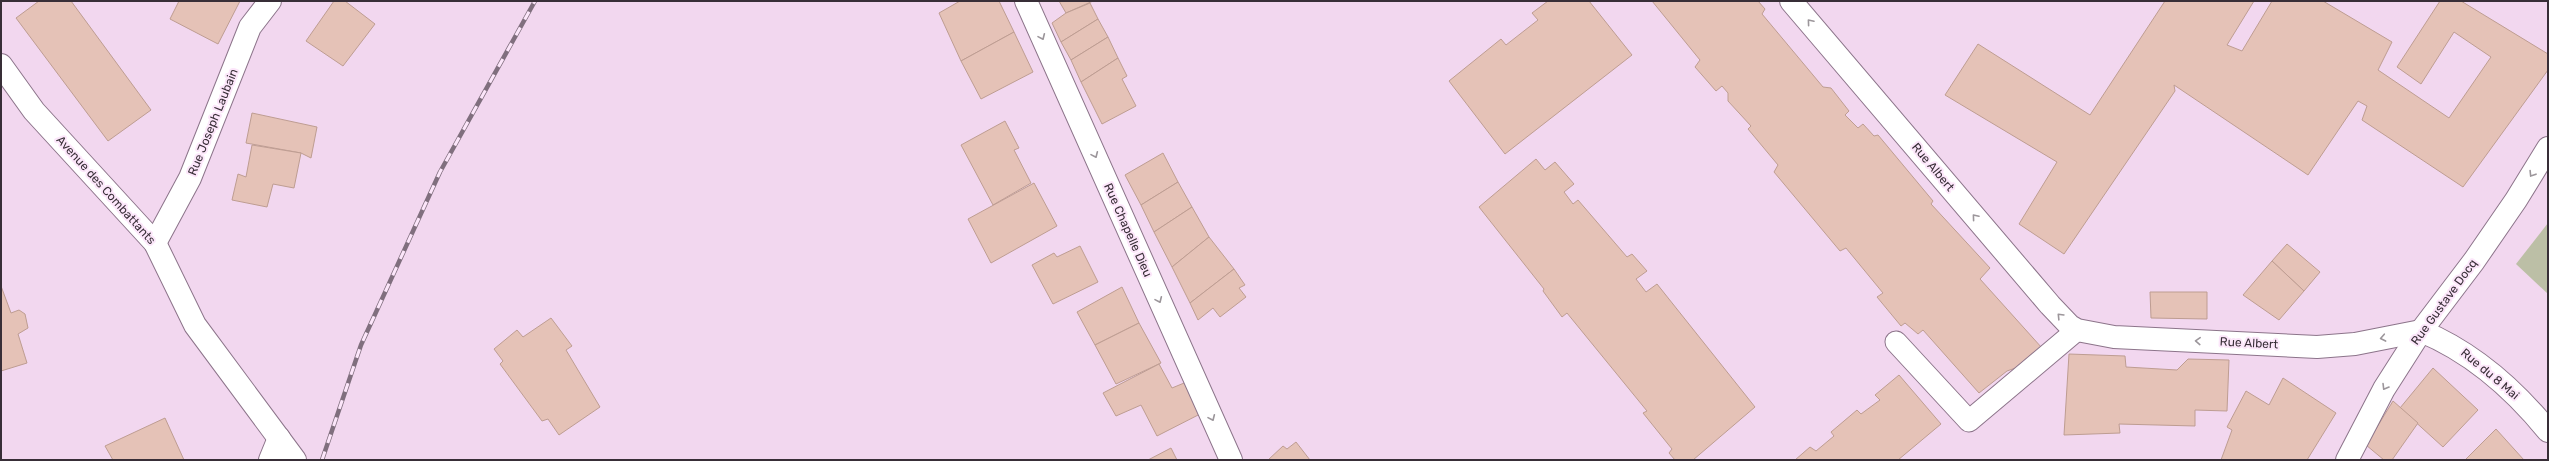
<svg xmlns="http://www.w3.org/2000/svg" width="2549" height="461" font-family="Rubik,sans-serif">
<rect width="100%" height="100%" fill="#f2d7ef"/>
<polygon fill="#bcbfa6" points="2548,223 2548,294 2516,264"/>
<g fill="#e5c2b7" stroke="#be9d92">
<polygon points="39,1 71,1 151,110 108,141 16,18"/>
<polygon points="179,1 240,1 218,44 170,19"/>
<polygon points="334,1 345,1 375,24 343,66 306,41"/>
<polygon points="960,1 999,1 1014,32 961,61 939,13"/>
<polygon points="1059,1 1093,1 1066,13"/>
<polygon points="1548,1 1589,1 1632,55 1505,154 1449,81 1501,39 1506,45 1538,20 1532,13"/>
<polygon points="1652,1 1758,1 1765,9 1762,14 1823,87 1831,88 1849,111 1845,115 1858,128 1863,124 1874,136 1878,135 1933,201 1931,204 1990,268 1980,279 2042,348 2021,366 2007,371 1979,393 1923,330 1918,334 1905,323 1901,326 1877,297 1883,293 1846,248 1840,251 1774,172 1778,165 1748,129 1751,126 1728,101 1728,93 1722,86 1716,91 1695,67 1700,60"/>
<polygon points="2165,1 2254,1 2227,45 2242,51 2272,1 2323,1 2392,42 2378,70 2449,118 2491,57 2454,32 2421,84 2397,67 2440,1 2461,1 2548,54 2548,70 2463,187 2362,120 2367,106 2358,101 2308,175 2174,85 2175,91 2064,254 2019,224 2057,162 1945,95 1978,44 2090,115"/>
<polygon points="1090,3 1098,19 1061,42 1052,23 1066,13"/>
<polygon points="1098,19 1108,37 1071,60 1061,42"/>
<polygon points="1014,32 1033,72 981,99 961,61"/>
<polygon points="1108,37 1118,58 1081,82 1071,60"/>
<polygon points="1118,58 1127,76 1122,79 1136,106 1102,124 1081,82"/>
<polygon points="252,113 317,127 311,158 301,153 246,143"/>
<polygon points="1005,121 1019,148 1014,150 1031,183 993,205 961,145"/>
<polygon points="252,145 301,153 294,188 273,184 267,207 232,200 238,174 246,177"/>
<polygon points="1163,153 1178,182 1141,205 1125,175"/>
<polygon points="1536,159 1545,170 1555,162 1574,184 1564,192 1573,204 1578,200 1627,257 1632,254 1647,271 1636,279 1646,292 1657,284 1755,407 1693,460 1675,460 1669,453 1672,449 1643,413 1647,411 1567,313 1562,317 1543,291 1544,289 1479,207"/>
<polygon points="1178,182 1192,207 1154,232 1141,205"/>
<polygon points="1034,183 1057,226 991,263 968,219"/>
<polygon points="1192,207 1209,237 1172,267 1154,232"/>
<polygon points="1209,237 1234,269 1190,303 1172,267"/>
<polygon points="2287,244 2320,272 2304,291 2272,261"/>
<polygon points="1080,246 1098,282 1053,304 1032,265 1054,253 1057,257"/>
<polygon points="2272,261 2304,291 2279,320 2243,295"/>
<polygon points="1234,269 1245,285 1239,288 1246,297 1220,317 1213,308 1198,320 1190,303"/>
<polygon points="1,286 11,313 19,310 25,314 28,328 18,334 27,363 1,371"/>
<polygon points="1122,287 1139,323 1095,345 1077,312"/>
<polygon points="2150,292 2207,292 2207,319 2151,318"/>
<polygon points="551,318 572,346 566,350 600,407 559,435 548,419 542,421 500,364 503,361 494,349 517,330 523,337"/>
<polygon points="1139,323 1161,363 1116,384 1095,345"/>
<polygon points="2069,354 2125,356 2126,367 2177,370 2188,359 2229,360 2227,411 2195,410 2195,426 2119,424 2120,433 2064,435"/>
<polygon points="1159,364 1172,388 1189,381 1204,412 1157,436 1141,405 1116,416 1103,393"/>
<polygon points="2433,368 2478,410 2443,447 2400,408"/>
<polygon points="1899,375 1941,424 1898,460 1795,460 1810,447 1816,451 1834,436 1831,432 1857,410 1861,414 1880,400 1875,395"/>
<polygon points="2283,378 2336,413 2307,460 2221,460 2232,430 2227,427 2246,391 2269,405"/>
<polygon points="2393,401 2418,423 2392,460 2384,460 2366,445"/>
<polygon points="165,418 184,460 113,460 105,446"/>
<polygon points="2496,429 2524,460 2465,460"/>
<polygon points="1296,442 1310,460 1268,460 1283,446 1287,449"/>
<polygon points="1171,448 1177,460 1148,460"/>
</g>
<g fill="none" stroke-linecap="round" stroke-linejoin="round">
<g stroke="#8c748a" stroke-width="23">
<polyline id="lane" points="1896,342 1969,421 2077,330"/>
</g>
<g stroke="#8c748a" stroke-width="24">
<g id="street">
<polyline points="1026,1 1231,460"/>
<polyline points="1791,1 2050,305 2070,326 2077,330 2114,337 2317,347 2355,344 2421,331"/>
<path d="M2421,331C2472,352 2513,388 2548,431"/>
<polyline points="270,460 279,438"/>
<polyline points="2347,460 2384,389 2421,331 2474,261 2516,200 2548,148"/>
</g>
</g>
<g stroke="#8c748a" stroke-width="24">
<g id="secondary">
<polyline points="1,65 34,111 155,243 195,325 295,460"/>
<polyline points="155,243 190,178 250,27 270,1"/>
</g>
</g>
<use href="#lane" stroke="#fff" stroke-width="21"/>
<use href="#street" stroke="#fff" stroke-width="22"/>
<use href="#secondary" stroke="#fff" stroke-width="22"/>
<g stroke="#806f7e" stroke-width="4.5">
<polyline id="rail" points="322,460 361,345 440,172 535,1"/>
</g>
<use href="#rail" stroke="#fce6fa" stroke-width="3" stroke-dasharray="9" stroke-linecap="butt"/>
</g>
<defs><path id="oneway-chevron" d="M-2-3.5L2.5 0L-2 3.5" fill="none" stroke-width="1.6" stroke-linecap="round" stroke-linejoin="round"/></defs>
<g stroke="#9c969b">
<use href="#oneway-chevron" transform="translate(1810 22) rotate(-130)"/>
<use href="#oneway-chevron" transform="translate(1042 37) rotate(66)"/>
<use href="#oneway-chevron" transform="translate(1095 155) rotate(66)"/>
<use href="#oneway-chevron" transform="translate(2532 174) rotate(122)"/>
<use href="#oneway-chevron" transform="translate(1975 217) rotate(-130)"/>
<use href="#oneway-chevron" transform="translate(1159 300) rotate(66)"/>
<use href="#oneway-chevron" transform="translate(2060 316) rotate(-134)"/>
<use href="#oneway-chevron" transform="translate(2383 338) rotate(169)"/>
<use href="#oneway-chevron" transform="translate(2198 341) rotate(-177)"/>
<use href="#oneway-chevron" transform="translate(2385 387) rotate(121)"/>
<use href="#oneway-chevron" transform="translate(1212 418) rotate(66)"/>
</g>
<g text-anchor="middle" stroke-width="4" stroke-linejoin="round" paint-order="stroke">
<g font-size="12" fill="#382e37" stroke="#fce6fa">
<text transform="translate(213 122) rotate(-68)" y="4">Rue Joseph Laubain</text>
<text transform="translate(1933 167) rotate(50)" y="4">Rue Albert</text>
<text transform="translate(106 190) rotate(48)" y="4">Avenue des Combattants</text>
<text transform="translate(1128 230) rotate(66)" y="4">Rue Chapelle Dieu</text>
<text transform="translate(2444 302) rotate(-54)" y="4">Rue Gustave Docq</text>
<text transform="translate(2249 343) rotate(3)" y="4">Rue Albert</text>
<text transform="translate(2490 374) rotate(40)" y="4">Rue du 8 Mai</text>
</g>
</g>
<rect width="2549" height="461" fill="none" stroke="#382e37" stroke-width="4"/>
</svg>
